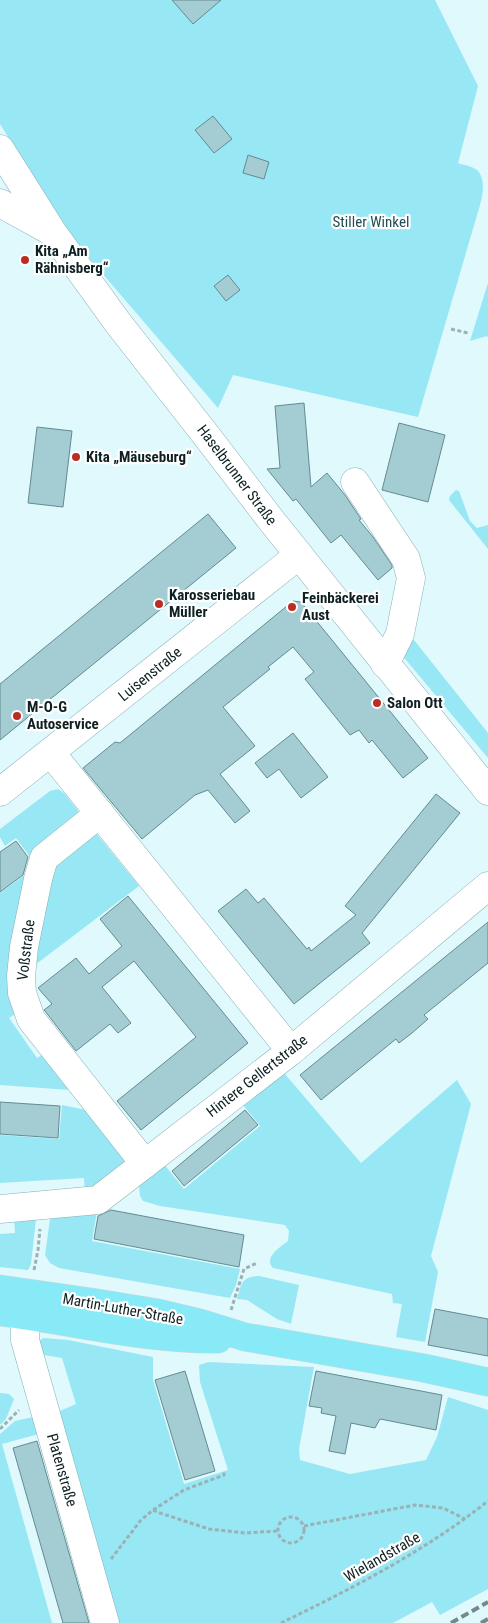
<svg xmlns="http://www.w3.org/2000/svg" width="488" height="1623" font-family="'Roboto Condensed',sans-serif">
<rect width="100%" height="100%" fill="#e0f9fd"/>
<g fill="#97e7f4">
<path d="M0,0H435L478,86L458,163C463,165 472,166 477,170C488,181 481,202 477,215L418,417L233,375L218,408L70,236L0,124Z"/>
<polygon points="488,283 488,338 487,336 470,341"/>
<polygon points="456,490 459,491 470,521 477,528 488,525 488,549 449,500 450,496"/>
<polygon points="414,640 488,733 488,758 401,654 406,642"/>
<polygon points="58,789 64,793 79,812 61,832 22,1009 9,1018 37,1058 49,1051 70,1090 0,1085 0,893 37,866 16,838 5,846 0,837 0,829 50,791"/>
<polygon points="91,827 139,886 27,971 46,889 59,861"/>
<path d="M279,1067L361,1163L457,1080L471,1104L431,1256L438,1272L425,1342L396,1337L402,1304L393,1303L392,1294L273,1268C263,1258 280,1247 288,1241L289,1231L285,1225L160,1206L143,1201L140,1196L139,1185L163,1163L184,1189L260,1126L239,1100Z"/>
<polygon points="62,1105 91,1111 129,1161 85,1194 84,1178 0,1183 0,1135 59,1139"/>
<polygon points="98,1206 92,1241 240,1269 236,1285 230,1298 59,1268 50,1263 45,1255 51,1212"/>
<polygon points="14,1217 36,1219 31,1264 28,1270 0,1267 0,1234 15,1233"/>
<path d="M259,1276L299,1285L291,1324L277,1319L247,1300L237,1299C242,1283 241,1277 259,1276Z"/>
<polygon points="43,1338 68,1340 153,1357 153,1380 184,1484 228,1470 200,1382 199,1365 209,1362 314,1367 299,1449 300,1460 350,1474 426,1460 437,1437 448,1397 488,1410 488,1589 440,1615 432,1602 393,1623 112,1623 53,1414 76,1404 62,1358 38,1354 36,1344"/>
<polygon points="0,1393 9,1394 14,1399 6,1419 0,1425"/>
<polygon points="37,1416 46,1432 2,1444 52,1623 0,1623 0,1434 15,1421"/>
</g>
<g fill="#a3cdd3" stroke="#638b91">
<polygon points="172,0 221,0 193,24"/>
<polygon points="213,116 232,139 214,153 195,130"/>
<polygon points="248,155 269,162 264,179 243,173"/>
<polygon points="228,275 240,290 226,301 214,286"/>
<polygon points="304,403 311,487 327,473 345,495 361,519 359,520 373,537 392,565 392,568 378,580 341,535 331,543 296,499 293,501 267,469 280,468 275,406"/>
<polygon points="399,423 445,435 428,502 382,490"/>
<polygon points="37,427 72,431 63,507 28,503"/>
<polygon points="208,514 236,548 0,740 0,684"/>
<polygon points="293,601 301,602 428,758 403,778 372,740 369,743 359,730 350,735 305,679 314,672 293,647 268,667 270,669 223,707 255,746 220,774 250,811 235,823 208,790 195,795 142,839 83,768 115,742 120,743"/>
<polygon points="293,733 328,777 301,798 279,769 267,778 255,763"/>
<polygon points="436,794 460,813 362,933 370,943 294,1004 218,911 246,889 258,903 264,898 307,949 309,947 311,951 356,915 345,906"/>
<polygon points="16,841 28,857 23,875 0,892 0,852"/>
<polygon points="128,896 248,1043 141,1130 117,1101 196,1037 134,961 102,987 131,1023 118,1033 110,1024 76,1051 45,1011 44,1010 52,1004 38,988 76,958 89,974 122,946 100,919"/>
<polygon points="488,922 488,963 424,1015 428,1019 412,1033 399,1043 396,1039 321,1100 300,1075"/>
<polygon points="0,1102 60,1106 58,1138 0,1134"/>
<polygon points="245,1110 258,1125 184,1186 172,1171"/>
<polygon points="111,1210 244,1235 239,1267 94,1239 98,1216"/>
<polygon points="435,1309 488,1319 488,1356 428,1345"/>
<polygon points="185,1371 215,1471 185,1480 155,1380"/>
<polygon points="316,1371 442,1395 436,1430 380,1419 375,1428 351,1423 345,1454 329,1451 336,1416 321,1413 322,1408 309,1406"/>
<polygon points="37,1441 89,1623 63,1623 13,1448"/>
</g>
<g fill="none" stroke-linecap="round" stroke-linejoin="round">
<g stroke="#87b0b7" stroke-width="29">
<g id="minor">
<polyline points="0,149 53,233 118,323 209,439 271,520 488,791"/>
<polyline points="0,203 49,230"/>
<polyline points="355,482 406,559 411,578 400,634 385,664"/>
<polyline points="51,753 291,1051"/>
<polyline points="0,792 299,555"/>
<polyline points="100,813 44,858 38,879 24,947 21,976 22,993 31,1019 145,1164"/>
<polyline points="0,1209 98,1200 291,1051 488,886"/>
<polyline points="25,1315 25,1340 105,1623"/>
</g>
</g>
<g stroke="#d4d7d7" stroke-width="29">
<g id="major">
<polyline points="0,1289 97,1303 158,1313 200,1323 245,1337 424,1368 488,1382"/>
<path d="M0,1312C73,1321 145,1340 218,1339"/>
</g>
</g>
<g stroke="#9bb1b5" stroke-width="3" stroke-dasharray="4 2.5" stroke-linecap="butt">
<polyline points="451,329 468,333"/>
<polyline points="34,1270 38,1250 40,1229"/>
<polyline points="231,1310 244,1269 257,1263"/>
<polyline points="0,1429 19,1410"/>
<polyline points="153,1510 160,1513 209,1529 245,1533 278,1531"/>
<circle cx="291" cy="1530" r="13"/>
<polyline points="304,1526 415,1505 443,1508 465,1519"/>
<polyline points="111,1559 141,1520 153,1510 184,1490 224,1475 224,1470"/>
<path d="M281,1623C353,1588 425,1551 488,1501"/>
</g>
<use href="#minor" stroke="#fff" stroke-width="28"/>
<use href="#major" stroke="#89eaf7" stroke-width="28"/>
<g stroke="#74898c" stroke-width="4" stroke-dasharray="8 4" stroke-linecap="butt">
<polyline points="451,1623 488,1602"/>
<polyline points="481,1623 488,1619"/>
</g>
</g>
<g fill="#bb2d24" stroke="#fff" stroke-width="2">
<circle cx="25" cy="260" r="5"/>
<circle cx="76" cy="457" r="5"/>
<circle cx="159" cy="604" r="5"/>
<circle cx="292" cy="607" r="5"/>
<circle cx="377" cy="703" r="5"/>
<circle cx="17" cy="716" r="5"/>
</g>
<g text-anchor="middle" stroke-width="4.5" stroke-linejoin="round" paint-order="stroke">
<g font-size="15" fill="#224c53" stroke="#fff">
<text x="371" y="227">Stiller Winkel</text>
</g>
<g font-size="15" font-weight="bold" fill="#0f2022" stroke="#fff" text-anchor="start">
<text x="35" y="256">Kita „Am<tspan x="35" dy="17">Rähnisberg“</tspan></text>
<text x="86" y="462">Kita „Mäuseburg“</text>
<text x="169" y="600">Karosseriebau<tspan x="169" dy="17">Müller</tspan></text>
<text x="302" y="603">Feinbäckerei<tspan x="302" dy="17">Aust</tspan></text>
<text x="387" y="708">Salon Ott</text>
<text x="27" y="712">M-O-G<tspan x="27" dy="17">Autoservice</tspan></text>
</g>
<g font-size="15" fill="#0f2022" stroke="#fff">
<text transform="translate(237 475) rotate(53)" y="5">Haselbrunner Straße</text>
<text transform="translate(150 674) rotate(-39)" y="5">Luisenstraße</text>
<text transform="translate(26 950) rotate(-83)" y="5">Voßstraße</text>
<text transform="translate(257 1076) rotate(-38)" y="5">Hintere Gellertstraße</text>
<text transform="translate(123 1309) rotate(10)" y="5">Martin-Luther-Straße</text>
<text transform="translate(62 1470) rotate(74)" y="5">Platenstraße</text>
<text transform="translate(382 1557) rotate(-30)" y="5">Wielandstraße</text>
</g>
</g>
</svg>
